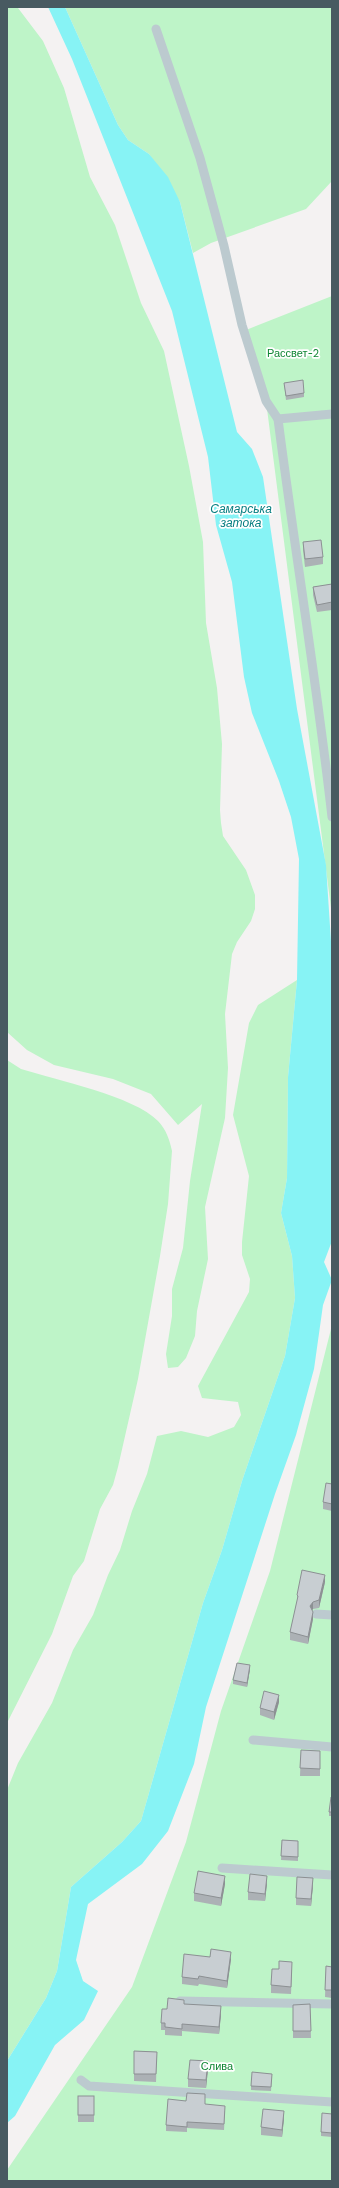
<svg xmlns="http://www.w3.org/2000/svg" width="339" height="2188" font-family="'Work Sans',sans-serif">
<rect width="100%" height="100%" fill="#f4f2f2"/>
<g fill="#bef4c8">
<polygon points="7,7 18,8 43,41 64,88 90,177 115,225 141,303 164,351 189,466 203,542 206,623 217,688 222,744 220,810 221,823 223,836 246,870 255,895 255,909 251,921 237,942 232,954 225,1014 228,1068 225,1118 205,1207 208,1259 197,1311 195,1336 186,1358 178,1367 168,1368 166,1354 172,1316 172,1289 183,1248 190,1181 202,1104 178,1125 151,1094 113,1079 54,1065 27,1050 7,1032"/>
<polygon points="65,7 332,7 332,181 306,209 211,243 193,253 180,202 149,154 128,140 118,125"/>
<polygon points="332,296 332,916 266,401 246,330"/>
<polygon points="297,980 288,1077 287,1178 281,1213 292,1256 295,1298 285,1356 242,1481 222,1550 203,1603 141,1821 122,1842 71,1887 57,1971 46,1998 7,2061 7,1790 18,1763 52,1703 73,1650 93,1615 108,1575 120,1550 132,1511 147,1474 157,1436 181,1431 208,1437 234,1427 241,1415 238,1402 202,1398 198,1386 249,1292 250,1279 242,1255 242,1242 249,1176 233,1115 249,1023 258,1005"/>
<path d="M7,1060L21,1069C56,1080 134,1096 158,1121C166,1129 170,1141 172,1151L168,1204L160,1256L138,1379L118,1467L113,1485L100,1509L84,1561L73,1576L52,1634L7,1723Z"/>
<polygon points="332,1325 332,2181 7,2181 7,2170 132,1987 186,1842 221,1711 270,1571"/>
</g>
<polygon fill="#87f3f5" points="48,7 65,7 118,125 128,140 149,154 168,177 180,202 237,432 252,449 263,477 297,709 326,865 332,957 332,1241 324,1262 332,1280 323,1305 314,1369 296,1435 275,1494 206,1707 194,1764 168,1831 142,1864 88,1904 76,1960 83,1981 98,1991 84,2020 55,2045 15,2116 7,2123 7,2061 46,1998 57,1971 71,1887 122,1842 141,1821 203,1603 222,1550 242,1481 285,1356 295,1298 292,1256 281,1213 287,1178 288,1077 297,980 299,859 291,817 279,781 252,713 244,677 232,582 216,525 208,457 172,311 72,59"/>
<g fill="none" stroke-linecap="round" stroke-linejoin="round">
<g stroke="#bccacf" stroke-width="9">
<polyline points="156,29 200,158 224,246 242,325 266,401 278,419 332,414"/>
<path d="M278,419C295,552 317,684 332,817"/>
<polyline points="316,1614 332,1615"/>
<polyline points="253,1740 332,1747"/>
<polyline points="222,1868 332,1875"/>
<polyline points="180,2001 332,2004"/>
<polyline points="81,2080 89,2086 332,2102"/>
</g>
</g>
<g fill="#acb1b5">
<polygon points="284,383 304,393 304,397 286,400"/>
<polygon points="303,542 323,557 323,564 305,567 303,550"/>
<polygon points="332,584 332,610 317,612 313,595 313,587"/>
<polygon points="332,1484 332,1511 323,1509 323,1502"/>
<polygon points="325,1582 319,1608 313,1609 312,1610 313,1619 308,1644 290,1640 290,1632 297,1603 297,1595"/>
<polygon points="250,1669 247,1687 233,1684 233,1680"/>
<polygon points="279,1702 274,1720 260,1715 260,1708"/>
<polygon points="301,1750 320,1751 320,1776 300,1776"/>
<polygon points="332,1797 332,1816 329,1816 329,1812"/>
<polygon points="282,1840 298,1841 298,1861 281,1860"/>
<polygon points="267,1883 265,1901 248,1900 248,1892"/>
<polygon points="225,1884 221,1906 194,1901 194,1893"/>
<polygon points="313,1885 311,1906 296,1905 296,1898"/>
<polygon points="231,1959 227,1988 199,1984 198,1986 182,1984 182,1977"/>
<polygon points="326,1966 332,1967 332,1998 325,1997"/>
<polygon points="279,1969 292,1970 291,1994 271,1993 271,1985"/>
<polygon points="184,2004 221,2014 219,2034 182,2031 182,2036 165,2035 165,2030 161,2030 161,2023 167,2009"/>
<polygon points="310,2004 311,2038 293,2038 293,2005"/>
<polygon points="134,2051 157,2052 156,2082 134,2081"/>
<polygon points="208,2069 206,2088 188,2087 188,2079"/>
<polygon points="272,2074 271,2091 251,2090 251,2086"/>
<rect x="78" y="2096" width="16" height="26"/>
<polygon points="205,2100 205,2105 225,2111 224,2130 187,2128 187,2132 166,2131 166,2125 186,2101"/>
<polygon points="332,2114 332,2137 321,2136 321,2132"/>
<polygon points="284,2118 282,2137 261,2135 261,2127"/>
</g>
<g fill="#8c9093">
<polygon points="325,1575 325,1582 319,1608 319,1600"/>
<polygon points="313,1602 313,1609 310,1613 310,1606"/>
<polygon points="313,1612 313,1619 308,1644 308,1637"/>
<polygon points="250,1665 250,1669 247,1687 247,1683"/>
<polygon points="279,1695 279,1702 274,1720 274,1712"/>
<polygon points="225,1876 225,1884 221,1906 221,1898"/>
<polygon points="267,1876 267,1883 265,1901 265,1894"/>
<polygon points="313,1878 313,1885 311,1906 311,1899"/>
<polygon points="231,1952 231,1959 227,1988 227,1981"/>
<polygon points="221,2006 221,2014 219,2034 219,2027"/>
<polygon points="208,2061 208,2069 206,2088 206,2080"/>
<polygon points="284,2111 284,2118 282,2137 282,2130"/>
</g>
<g fill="#c8ced2" stroke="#8c9093">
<polygon points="303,380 304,393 286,396 284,383"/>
<polygon points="321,540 323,557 305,559 303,542"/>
<polygon points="332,584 332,602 317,605 313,587"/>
<polygon points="326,1483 332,1484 332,1504 323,1502"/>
<polygon points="302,1570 325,1575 319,1600 313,1602 310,1606 313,1612 308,1637 290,1632 298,1596 297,1595"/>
<polygon points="237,1663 250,1665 247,1683 233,1680"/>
<polygon points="264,1691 279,1695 274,1712 260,1708"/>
<polygon points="301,1750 320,1751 320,1769 300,1768"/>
<polygon points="331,1797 332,1797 332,1812 329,1812"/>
<polygon points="282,1840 298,1841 298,1857 281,1856"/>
<polygon points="198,1871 225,1876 221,1898 194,1893"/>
<polygon points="250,1874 267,1876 265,1894 248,1892"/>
<polygon points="297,1877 313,1878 311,1899 296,1898"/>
<polygon points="211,1949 231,1952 227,1981 199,1976 198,1979 182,1977 184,1954 210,1957"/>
<polygon points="279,1961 292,1962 291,1987 271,1985 272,1969 279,1969"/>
<polygon points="326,1966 332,1967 332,1990 325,1990"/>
<polygon points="168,1998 184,2000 184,2004 221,2006 219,2027 182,2024 182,2029 165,2027 165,2023 161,2023 162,2009 167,2009"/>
<polygon points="310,2004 311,2031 293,2031 293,2005"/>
<polygon points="134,2051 157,2052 156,2074 134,2074"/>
<polygon points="190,2060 208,2061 206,2080 188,2079"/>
<polygon points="252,2072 272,2074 271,2087 251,2086"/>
<polygon points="187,2093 205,2094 205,2104 225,2106 224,2124 187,2122 187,2127 166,2125 168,2099 186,2101"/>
<rect x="78" y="2096" width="16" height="19"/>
<polygon points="263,2109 284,2111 282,2130 261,2127"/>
<polygon points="322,2113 332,2114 332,2133 321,2132"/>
</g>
<g text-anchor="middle" stroke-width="3.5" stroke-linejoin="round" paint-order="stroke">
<g font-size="11" fill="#0f8633" stroke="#fff">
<text x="293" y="357">Рассвет-2</text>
<text x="217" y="2070">Слива</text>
</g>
<g font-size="12" font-style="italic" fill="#067e80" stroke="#fff">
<text x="241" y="513">Самарська<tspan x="241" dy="14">затока</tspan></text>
</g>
</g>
<rect width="339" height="2188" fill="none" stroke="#485a61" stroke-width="16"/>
</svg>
